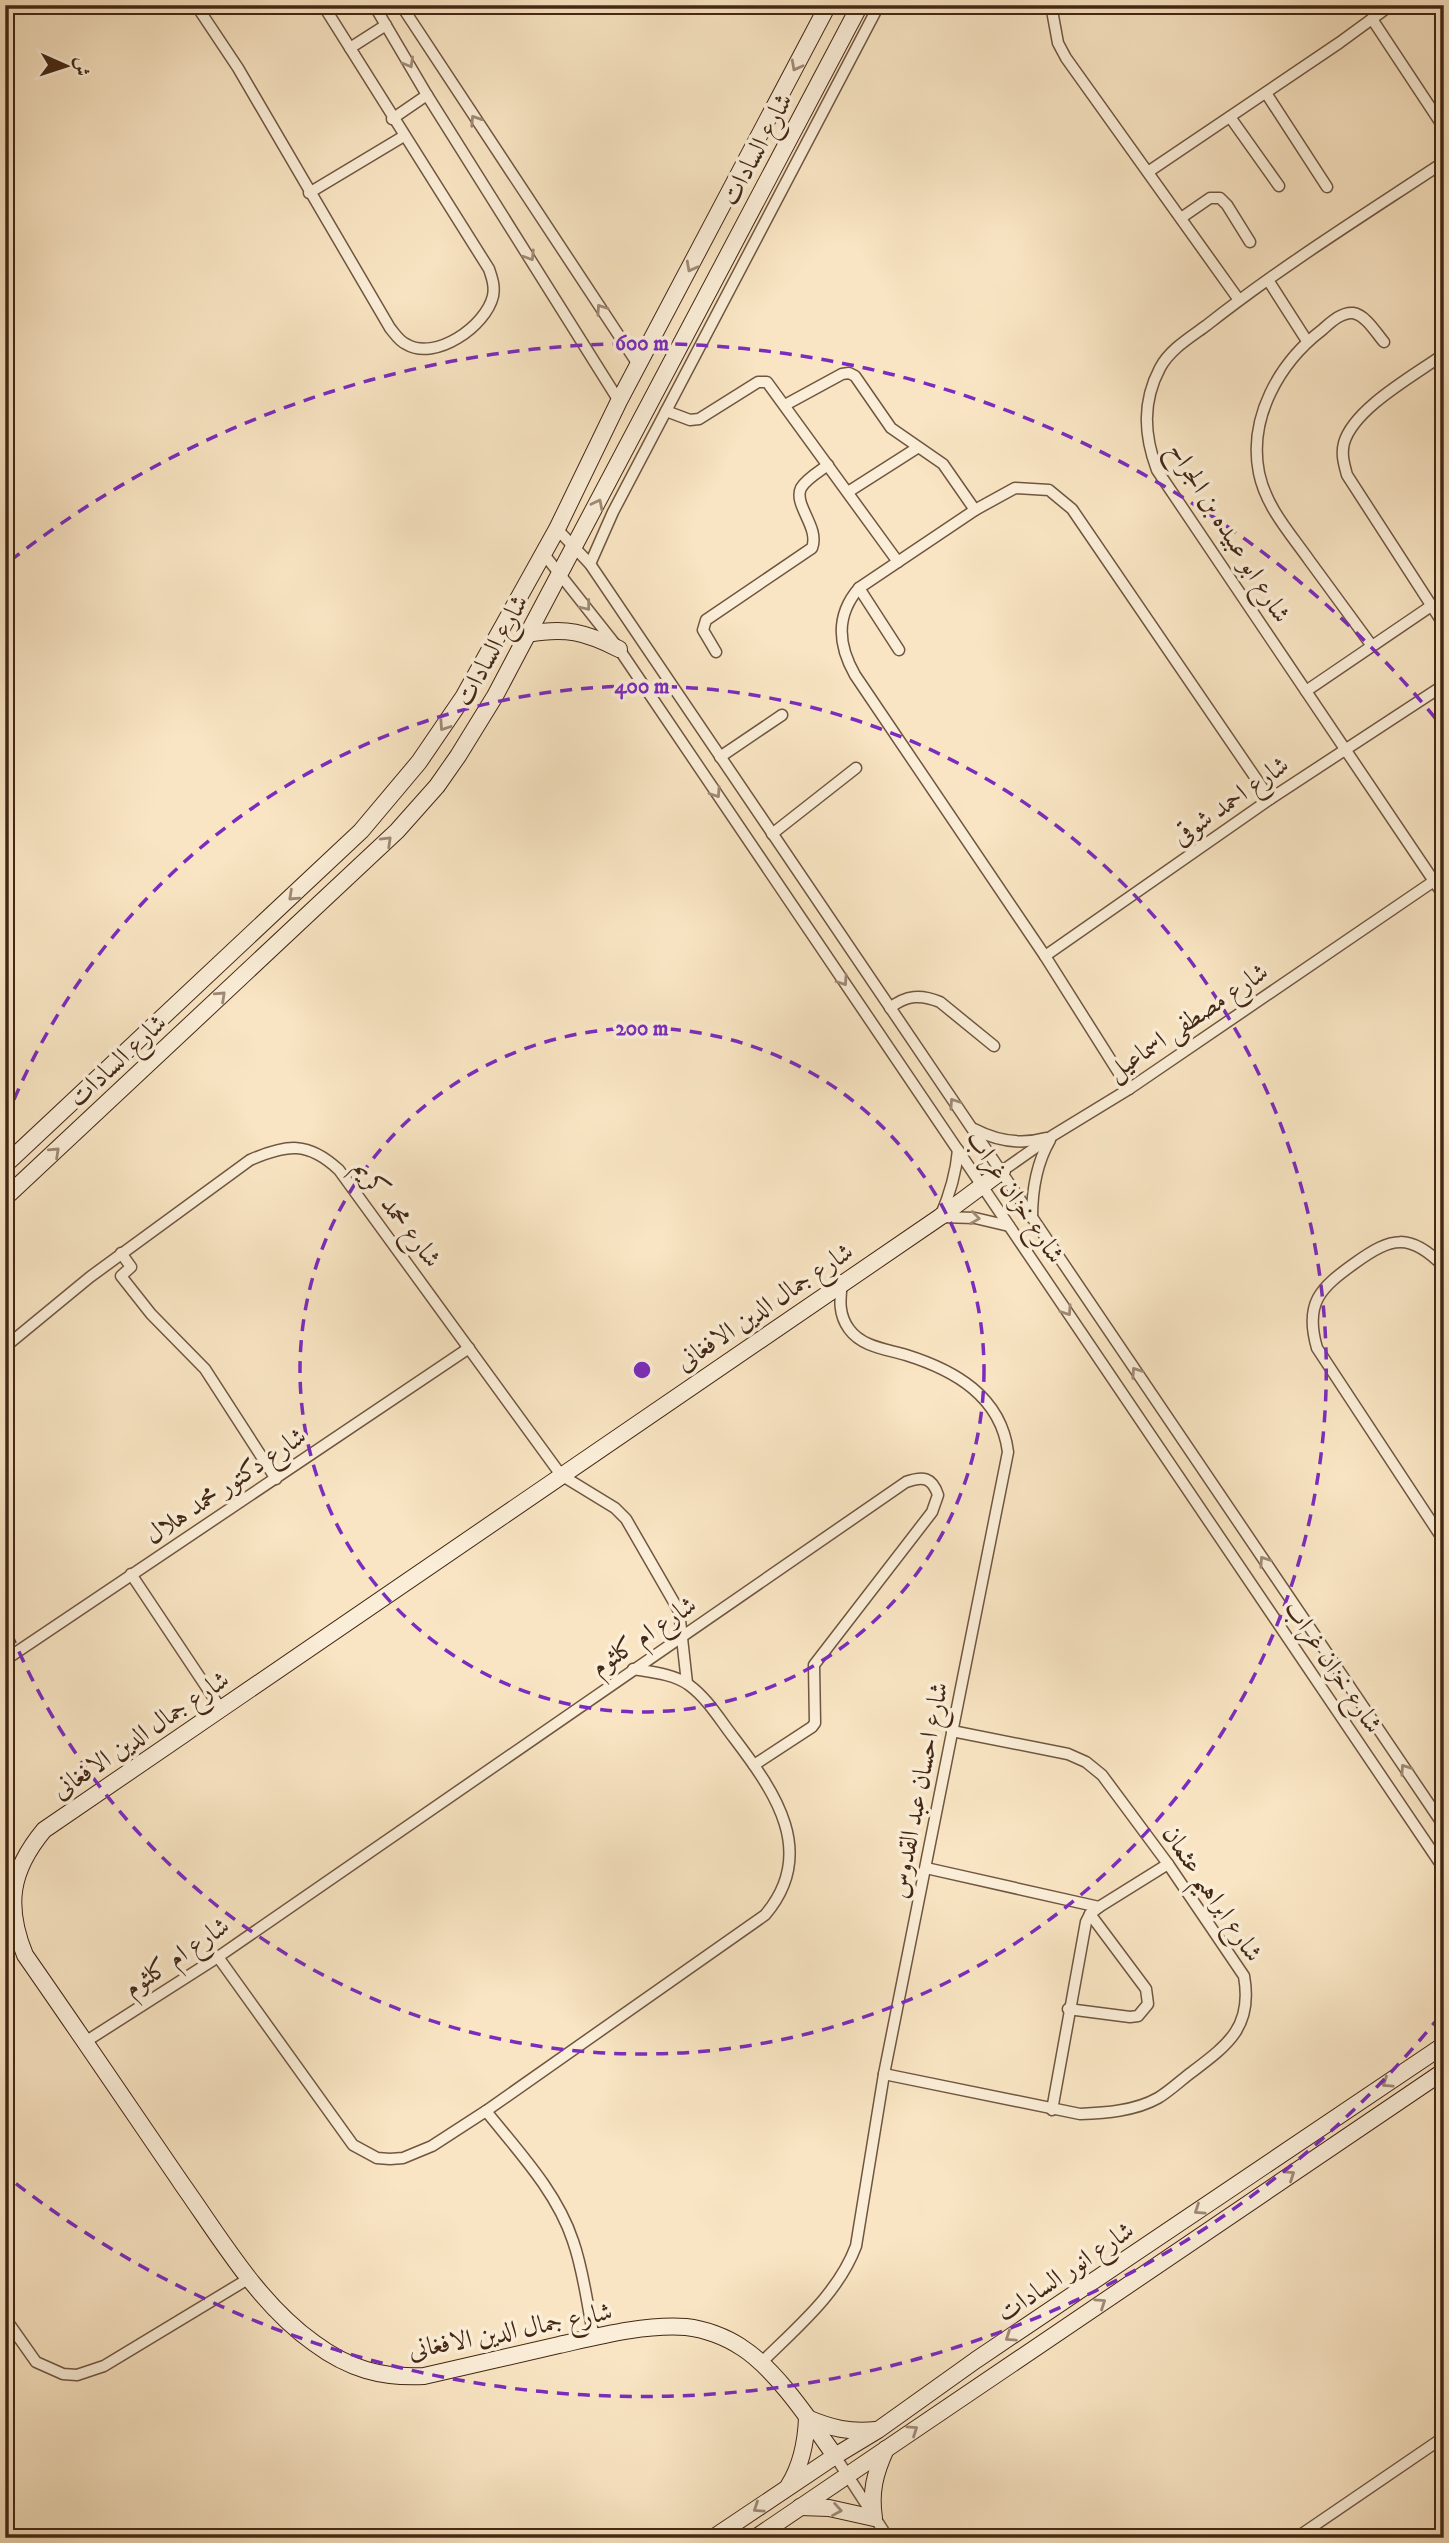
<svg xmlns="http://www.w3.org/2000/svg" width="1449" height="2543" font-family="'IM FELL DW Pica',Amiri,serif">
<rect width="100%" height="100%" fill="#f9e5c3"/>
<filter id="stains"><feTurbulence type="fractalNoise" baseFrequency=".00286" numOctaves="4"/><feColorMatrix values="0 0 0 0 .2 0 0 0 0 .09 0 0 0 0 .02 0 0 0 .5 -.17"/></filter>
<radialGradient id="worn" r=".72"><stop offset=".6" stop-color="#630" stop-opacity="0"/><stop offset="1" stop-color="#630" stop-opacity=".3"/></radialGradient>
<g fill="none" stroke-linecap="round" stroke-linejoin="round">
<g stroke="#705640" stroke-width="13">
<g id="street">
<path d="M196,5L238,68L390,328C395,334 399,341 406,344C435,362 486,326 493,296C495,286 492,278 489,269L323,5"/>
<polyline points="374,5 427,95 619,401"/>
<polyline points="401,5 639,366"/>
<polyline points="1051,5 1058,43 1066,58 1239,300"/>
<polyline points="1372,19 1444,128"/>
<polyline points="350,48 386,25"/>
<polyline points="1266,93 1327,187"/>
<polyline points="1230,117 1279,186"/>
<polyline points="392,119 427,95"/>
<path d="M1444,162C1364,215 1282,266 1207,325C1191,337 1170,349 1160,368C1142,402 1144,435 1157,470L1444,896"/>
<polyline points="1148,172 1339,43 1391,5"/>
<polyline points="309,193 404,136"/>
<polyline points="1181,218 1210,198 1220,198 1227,205 1250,242"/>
<polyline points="1268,280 1307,341"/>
<path d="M1444,354C1415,375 1354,408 1344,443C1341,454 1344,464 1347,475L1444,625"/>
<polyline points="785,405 842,374 849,373 855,376 891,428 943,464 975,510"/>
<polyline points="666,411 690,420 699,419 758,382 767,382 898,562"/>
<polyline points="848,492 917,448"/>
<polyline points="557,529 590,564 1444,1826"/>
<polyline points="543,553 619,649 1444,1869"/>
<polyline points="590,564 613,512 879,5"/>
<polyline points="859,588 899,650"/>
<path d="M1372,646C1351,617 1330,589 1309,560C1290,533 1266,507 1259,473C1248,418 1279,363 1322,330C1330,323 1341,312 1353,313C1366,315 1376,333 1384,342"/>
<path d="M716,652L703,630L706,620L812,548C820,527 793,505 801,488C806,479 820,471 828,465"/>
<polyline points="1306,691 1431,606"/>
<polyline points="720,757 782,715"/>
<polyline points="772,834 856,768"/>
<polyline points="1045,956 1270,799 1444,685"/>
<path d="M890,1008C906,995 921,994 940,1002L994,1046"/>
<path d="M1129,1089L1045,956L855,675C838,645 835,616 859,588L975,510L1015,488L1049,490L1072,509L1270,799"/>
<path d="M974,1129C997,1141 1021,1145 1046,1138"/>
<path d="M958,1150C956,1174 950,1194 940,1217L975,1218L1009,1226"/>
<polyline points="1002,1171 1052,1136 1129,1089 1434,881"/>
<path d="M1032,1218C1032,1190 1036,1164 1050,1140"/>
<polyline points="121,1253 131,1267 121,1276 151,1314 205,1369 276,1479"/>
<path d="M1444,1267C1410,1232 1391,1237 1355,1263C1320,1288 1304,1303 1317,1348L1444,1541"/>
<path d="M5,1347L90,1277L250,1160C287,1144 308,1141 339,1170L561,1475L615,1508L626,1519L679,1611L687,1683"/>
<polyline points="131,1574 221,1709"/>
<polyline points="5,1660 469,1348"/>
<polyline points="926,1868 1099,1907"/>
<path d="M218,1957L353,2145L377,2158L390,2159L403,2158L432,2146L486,2111L765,1915C818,1853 775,1792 734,1738C720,1720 708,1699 689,1685C674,1674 651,1672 633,1669"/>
<polyline points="1068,2009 1130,2017 1138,2016 1148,2004 1146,1989 1090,1914"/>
<path d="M85,2042L218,1957L906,1482C923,1476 932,1477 938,1495L932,1512L814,1665L815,1723L812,1727L754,1765"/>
<path d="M884,2074L1080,2114C1105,2113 1135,2111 1158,2098C1170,2091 1181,2080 1192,2072C1229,2044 1253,2026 1244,1976L1168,1864L1102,1775L1086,1762L1068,1754L952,1731"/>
<polyline points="1052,2110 1086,1922 1090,1914 1099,1907 1168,1864"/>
<path d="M486,2111C518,2151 557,2192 573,2241C584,2272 587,2305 594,2337"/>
<polyline points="5,2318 36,2362 63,2374 77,2375 104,2366 248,2279"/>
<path d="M761,2363C797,2327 838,2294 856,2246L884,2074L1008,1452C1001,1396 954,1370 906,1355C886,1349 862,1347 849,1329C838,1314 840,1299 842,1282"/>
<polyline points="835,2456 888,2538"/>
<polyline points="1296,2538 1444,2437"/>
</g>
</g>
<g stroke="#432715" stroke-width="18">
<g id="secondary">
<path d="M528,634C566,627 585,632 619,649"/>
<polyline points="5,1165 361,831 419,762 464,696 557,529 619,401 828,5"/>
<polyline points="5,1198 397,831 437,786 458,756 495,696 860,5"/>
<path d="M835,2456C811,2422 776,2369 741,2347C726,2337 705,2329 686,2327C645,2324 599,2336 559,2345C514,2355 469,2366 424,2376C381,2378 349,2369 314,2343C258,2303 221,2239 182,2184C130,2108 78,2031 25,1955C5,1906 10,1871 44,1830L940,1217L1002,1171"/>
<path d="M789,2485C802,2464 806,2442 807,2418C831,2428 850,2433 876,2430"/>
<path d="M800,2507L829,2508L874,2518C870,2492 875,2473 886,2449"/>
<polyline points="713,2538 835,2456 878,2430 976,2360 1444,2045"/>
<polyline points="755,2538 1444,2071"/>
</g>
</g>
<use href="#street" stroke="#fbeed8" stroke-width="10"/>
<use href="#secondary" stroke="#fbeed8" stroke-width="16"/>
</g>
<defs><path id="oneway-chevron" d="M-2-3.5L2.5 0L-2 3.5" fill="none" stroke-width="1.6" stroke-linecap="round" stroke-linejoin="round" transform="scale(1.75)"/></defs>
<g stroke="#9f8a76">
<use href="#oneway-chevron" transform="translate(409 63) rotate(60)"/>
<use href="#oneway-chevron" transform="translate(796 66) rotate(118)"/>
<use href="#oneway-chevron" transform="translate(475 120) rotate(-123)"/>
<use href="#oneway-chevron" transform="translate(530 256) rotate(58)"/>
<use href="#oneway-chevron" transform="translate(691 267) rotate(118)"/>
<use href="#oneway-chevron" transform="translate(601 309) rotate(-124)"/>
<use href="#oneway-chevron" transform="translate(598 504) rotate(-63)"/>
<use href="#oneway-chevron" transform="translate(586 606) rotate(52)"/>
<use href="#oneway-chevron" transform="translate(444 726) rotate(124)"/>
<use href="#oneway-chevron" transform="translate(716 793) rotate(56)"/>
<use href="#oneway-chevron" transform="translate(387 841) rotate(-44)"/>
<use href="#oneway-chevron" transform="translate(293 896) rotate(137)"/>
<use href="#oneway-chevron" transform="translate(843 981) rotate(56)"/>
<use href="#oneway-chevron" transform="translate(221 996) rotate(-43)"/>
<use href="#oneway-chevron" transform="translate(954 1103) rotate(-124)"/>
<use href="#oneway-chevron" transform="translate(55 1152) rotate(-43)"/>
<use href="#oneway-chevron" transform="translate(975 1218) rotate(8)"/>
<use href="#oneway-chevron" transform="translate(1067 1311) rotate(56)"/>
<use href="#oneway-chevron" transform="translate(1136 1372) rotate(-124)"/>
<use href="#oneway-chevron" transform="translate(1264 1561) rotate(-124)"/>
<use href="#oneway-chevron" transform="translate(1405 1769) rotate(-124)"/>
<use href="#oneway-chevron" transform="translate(1387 2083) rotate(146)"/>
<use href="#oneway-chevron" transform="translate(1290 2175) rotate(-34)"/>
<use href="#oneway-chevron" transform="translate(1199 2210) rotate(146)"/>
<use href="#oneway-chevron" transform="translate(1101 2303) rotate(-34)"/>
<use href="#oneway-chevron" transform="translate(1010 2337) rotate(146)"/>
<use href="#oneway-chevron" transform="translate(913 2430) rotate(-34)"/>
<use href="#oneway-chevron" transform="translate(758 2508) rotate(146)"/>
<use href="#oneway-chevron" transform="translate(837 2510) rotate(10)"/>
</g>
<g fill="none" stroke="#7b2cbf" stroke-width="3.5" stroke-dasharray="12 9">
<circle cx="642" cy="1370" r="342"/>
<path d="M6 1119A684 684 0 1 1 6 1621"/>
<path d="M1440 2016A1027 1027 0 0 1 10 2179M10 561A1027 1027 0 0 1 1440 724"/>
</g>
<g text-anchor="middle" stroke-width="7" stroke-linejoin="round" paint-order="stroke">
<g font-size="26" fill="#432715" stroke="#fbeed8">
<text transform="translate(756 149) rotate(-62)" y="9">شارع السادات</text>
<text transform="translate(1230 532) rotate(58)" y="9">شارع ابو عبيده بن الجراح</text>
<text transform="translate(491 650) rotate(-61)" y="9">شارع السادات</text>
<text transform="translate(1230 800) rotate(-35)" y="9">شارع احمد شوقى</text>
<text transform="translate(1187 1021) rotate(-34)" y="9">شارع مصطفى اسماعيل</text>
<text transform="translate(117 1060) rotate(-43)" y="9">شارع السادات</text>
<text transform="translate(1016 1196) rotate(56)" y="9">شارع خزان غراب</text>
<text transform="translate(398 1213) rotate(53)" y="9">شارع محمد كريم</text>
<text transform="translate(764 1306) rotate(-34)" y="9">شارع جمال الدين الافغانى</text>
<text transform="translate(225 1485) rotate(-34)" y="9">شارع دكتور محمد هلال</text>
<text transform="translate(643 1635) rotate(-34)" y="9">شارع ام كلثوم</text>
<text transform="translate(1334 1666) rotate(56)" y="9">شارع خزان غراب</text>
<text transform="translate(140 1734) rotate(-34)" y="9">شارع جمال الدين الافغانى</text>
<text transform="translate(918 1790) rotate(-79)" y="9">شارع احسان عبد القدوس</text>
<text transform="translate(1213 1893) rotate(56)" y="9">شارع ابراهيم عثمان</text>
<text transform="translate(176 1956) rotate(-34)" y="9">شارع ام كلثوم</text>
<text transform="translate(1065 2271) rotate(-34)" y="9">شارع انور السادات</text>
<text transform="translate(510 2330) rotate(-11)" y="9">شارع جمال الدين الافغانى</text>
</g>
</g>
<circle cx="642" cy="1370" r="10" fill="#7b2cbf" stroke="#fbeed8" stroke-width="3.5"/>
<g font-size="21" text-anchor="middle" font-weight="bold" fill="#7b2cbf" stroke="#fbeed8" stroke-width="7" stroke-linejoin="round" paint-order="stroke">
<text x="642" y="350">600 m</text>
<text x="642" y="693">400 m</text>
<text x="642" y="1035">200 m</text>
</g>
<rect width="1449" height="2543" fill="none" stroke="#f9e5c3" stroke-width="28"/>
<rect x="7" y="7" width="1435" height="2529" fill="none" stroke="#432715" stroke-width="3.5"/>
<rect x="14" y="14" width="1421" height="2515" fill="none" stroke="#432715" stroke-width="2"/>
<g transform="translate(66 66) rotate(93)" stroke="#fbeed8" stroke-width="5" paint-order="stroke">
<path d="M0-5L12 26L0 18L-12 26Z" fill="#432715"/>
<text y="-10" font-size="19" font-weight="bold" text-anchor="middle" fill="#432715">ش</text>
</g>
<rect width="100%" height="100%" filter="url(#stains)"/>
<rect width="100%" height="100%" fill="url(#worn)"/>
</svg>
